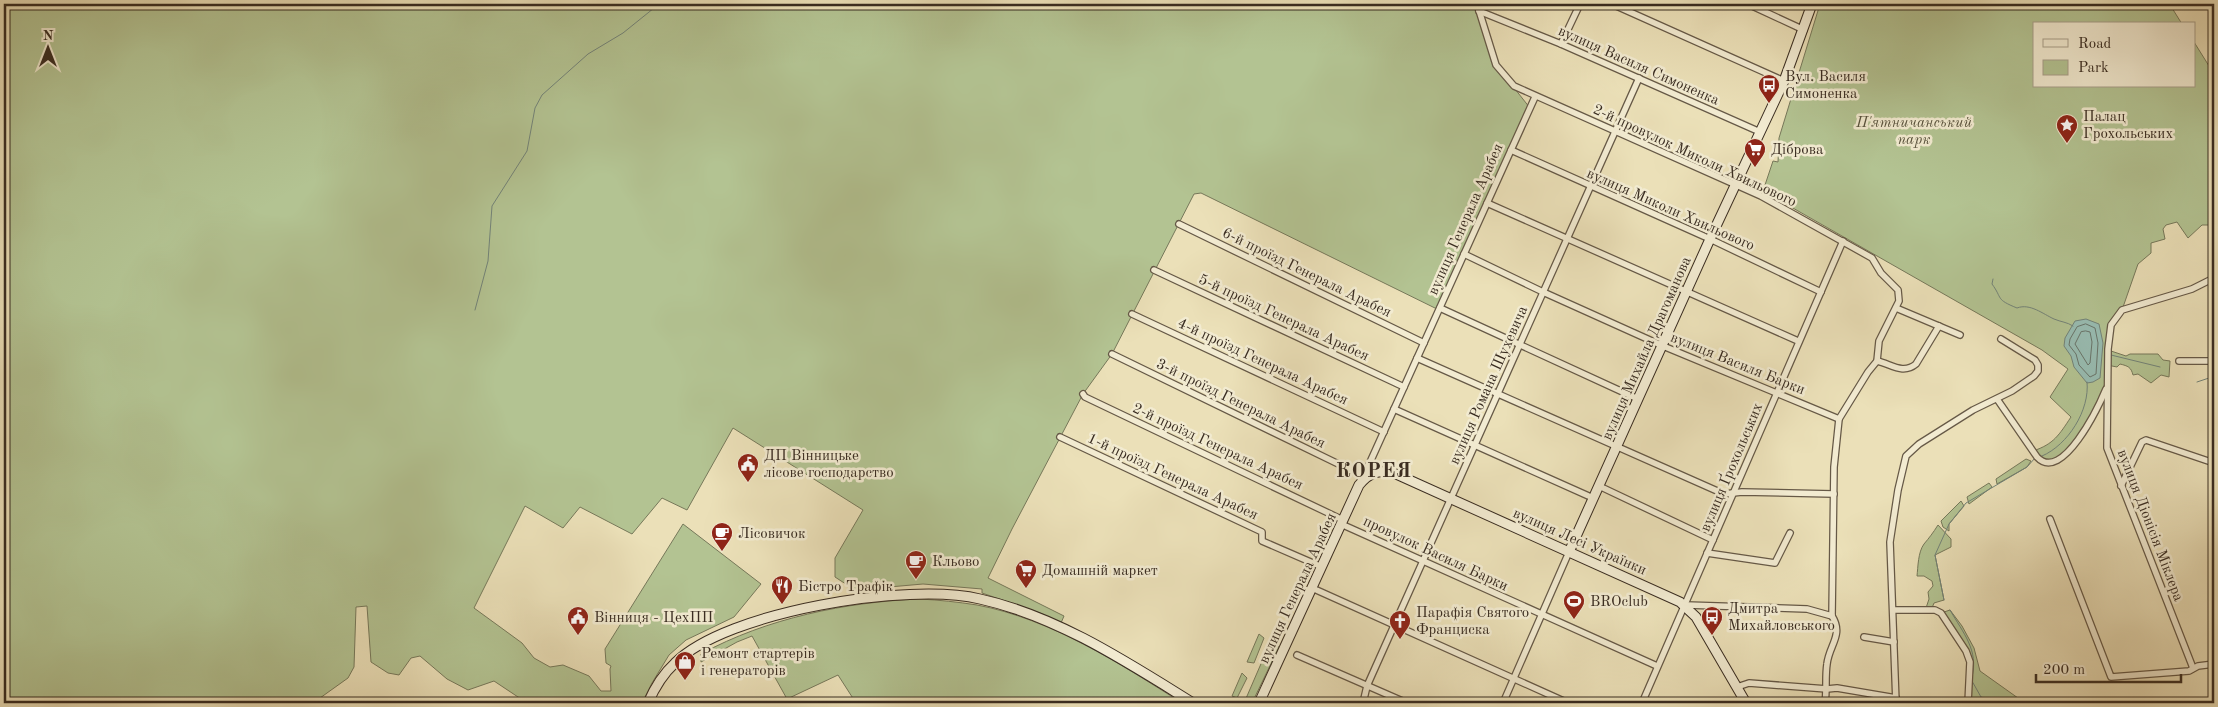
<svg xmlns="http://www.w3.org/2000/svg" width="2218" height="707" font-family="'Old Standard TT',serif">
<rect width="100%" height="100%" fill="#ebe0b8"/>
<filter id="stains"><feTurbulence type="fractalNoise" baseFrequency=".004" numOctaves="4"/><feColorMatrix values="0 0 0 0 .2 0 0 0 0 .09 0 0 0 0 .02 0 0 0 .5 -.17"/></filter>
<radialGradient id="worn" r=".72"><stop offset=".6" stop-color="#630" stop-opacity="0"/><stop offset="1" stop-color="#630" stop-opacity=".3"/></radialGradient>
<g fill="#b3c392" stroke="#76785a">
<polygon points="4,4 1477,4 1496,65 1530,108 1439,310 1201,193 1194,194 1112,354 1083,394 1012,529 988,578 1064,616 1061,623 1040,613 982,593 982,589 923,584 855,590 835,577 835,558 863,510 733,428 687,510 662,498 632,534 580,507 563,528 525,506 474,608 522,643 534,658 550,667 563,665 589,676 601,691 611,691 610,669 611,666 606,663 605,649 683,524 761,584 734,617 686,640 669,655 652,683 642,703 520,703 521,699 494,681 468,690 447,679 420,656 411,658 399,675 388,673 371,662 367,606 356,607 354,667 348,678 313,703 4,703"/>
<path d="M1820,4H2172V8L2182,24H2034V86H2194V42L2214,74V225H2202L2188,238L2177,222L2166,225L2163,229L2165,239L2151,243V253L2138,264L2122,310L2113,321L2108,350L2126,356L2130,354H2158L2163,360L2170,361L2169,377L2161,375L2151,383L2138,374L2133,375C2131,367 2128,366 2120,364L2117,367L2107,365V385L2075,445L2048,463L2033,451C2054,444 2059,435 2071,417L2050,397L2068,369L2042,350L1763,191L1773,161L1778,162L1779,138Z"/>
<polygon points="2026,459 2031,461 2027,467 1997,484 1996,479"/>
<polygon points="1989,483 1992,487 1969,504 1967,497"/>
<polygon points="1961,501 1964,506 1949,524 1949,531 1943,527 1941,521"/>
<path d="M1938,525L1951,539V547L1935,555L1944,600L1934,603L1932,608H1926L1929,599L1928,592L1933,586L1932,581L1924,576H1917C1918,567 1918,552 1924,544C1929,538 1933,533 1938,525Z"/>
<path d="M920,599C939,600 958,602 977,605C1051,619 1119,663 1182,703H856L838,675L787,699L752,636L737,642L701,662V654C767,618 846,602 920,599Z"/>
<polygon points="1950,610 1962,626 1974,648 1980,671 2025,703 1994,703 1968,698 1970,662 1941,613"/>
<polygon points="1259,634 1264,638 1254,663 1247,662"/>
<polygon points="1270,643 1279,647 1252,703 1244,703"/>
<polygon points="1242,673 1247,678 1237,698 1232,696"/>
</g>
<polygon fill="#98bdb3" stroke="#728379" points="2086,319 2099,324 2103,343 2100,378 2093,382 2087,383 2074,367 2071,356 2064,346 2065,338 2075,321"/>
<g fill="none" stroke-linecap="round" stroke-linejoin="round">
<g stroke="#68746a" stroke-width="1">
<polygon points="2086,324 2095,328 2098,343 2096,374 2090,377 2079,365 2076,354 2069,345 2070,339 2077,327"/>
<polygon points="2086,331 2090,332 2092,342 2090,363 2088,365 2075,344 2081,332"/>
</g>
<g stroke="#728379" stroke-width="1">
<path d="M1993,279L1992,284C2003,299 1995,299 2017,308C2030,303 2043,314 2054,319C2061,322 2067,322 2073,326"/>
<polyline points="475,310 488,261 492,206 527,151 535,108 542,95 588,54 623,33 659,4"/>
<polyline points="2111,355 2160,367"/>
<polyline points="2197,382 2209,378"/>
<path d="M2042,456C2068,445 2090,410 2087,382"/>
<polyline points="1944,600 1935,555 1949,524 1966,503 2027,467 2035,458"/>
<path d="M1950,610C1963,633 1979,650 1972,677"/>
<polyline points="1972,681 1981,697 2003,703"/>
</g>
<g stroke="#665947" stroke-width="8">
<g id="street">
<path d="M1477,4L1496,65L1514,86L1761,196L1872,258L1881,273L1898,290L1899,301L1879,341L1877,361L1868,372L1839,419L1834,467L1832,616C1844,635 1829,645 1827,664C1825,677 1827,690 1825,703"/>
<polyline points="1612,4 1784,81"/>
<polyline points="1748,4 1804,30"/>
<polyline points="1479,11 1561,44 1760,132"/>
<polyline points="1561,44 1580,4"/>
<polyline points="1511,150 1710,239 1821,292"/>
<polyline points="1487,203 1798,341"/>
<polyline points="1179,224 1424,343"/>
<polyline points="1464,254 1543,292 1663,346 1839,419"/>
<polyline points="1154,270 1404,387"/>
<polyline points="1440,308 1638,399"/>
<polyline points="1896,308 1960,335"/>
<polyline points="1132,314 1384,432"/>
<polyline points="1112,354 1359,474 1361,480"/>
<polyline points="1417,358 1724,494 1742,492 1834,494"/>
<path d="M1877,361C1891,364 1903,375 1916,364L1939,326"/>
<polyline points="2179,361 2214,361"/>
<polyline points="1083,394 1085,397 1343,520"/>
<path d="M1997,399L2037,457C2062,484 2099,406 2106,389"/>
<polyline points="1394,409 1593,498"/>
<polyline points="1060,437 1262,532 1262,541 1322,567"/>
<polyline points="1362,480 1535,97"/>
<polyline points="1599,486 1713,540"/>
<polyline points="2121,486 2142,442 2146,440 2214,463"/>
<polyline points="2050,519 2111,677 2189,671 2198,666 2214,664"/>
<polyline points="1341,524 1657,666"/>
<polyline points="1707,553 1775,563 1790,533"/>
<polyline points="1312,588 1568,703"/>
<polyline points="1686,605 1807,609 1832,616"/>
<polyline points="1893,610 1935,610 1941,613 1966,651 1970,662 1968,703"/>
<polyline points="1864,637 1894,642"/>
<polyline points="1297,655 1407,703"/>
<polyline points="2193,668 2107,448 2108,349 2111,325 2122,310 2192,289 2214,278"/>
<polyline points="1737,687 1749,683 1827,689 1837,688 1896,698"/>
<polyline points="1363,703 1367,686 1639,78"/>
<polyline points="1503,703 1569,552"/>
<polyline points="1642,703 1843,241"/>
<polyline points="1896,703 1890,542 1898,490 1906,456 1919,444 1973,410 2012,391 2034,376 2038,371 2038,365 2035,360 2001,339"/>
</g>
</g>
<g stroke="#392c21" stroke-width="11">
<g id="secondary">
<polyline points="1569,552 1710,239 1784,81 1812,4"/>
<path d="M648,703C654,689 664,673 675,663C727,611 909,582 980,599C1057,616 1127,662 1193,703"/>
<path d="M1259,703L1359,485C1370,472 1379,469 1396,474L1680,602L1696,617L1746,703"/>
</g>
</g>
<use href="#street" stroke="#f2ebd1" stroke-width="5.5"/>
<use href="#secondary" stroke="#f2ebd1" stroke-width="9"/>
</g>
<defs>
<g id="bus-pin" transform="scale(1.125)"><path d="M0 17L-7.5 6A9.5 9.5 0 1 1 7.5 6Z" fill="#8f2418" stroke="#f2ebd1"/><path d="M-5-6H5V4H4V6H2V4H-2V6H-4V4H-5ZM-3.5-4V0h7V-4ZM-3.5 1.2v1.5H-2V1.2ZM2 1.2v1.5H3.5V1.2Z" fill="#fff"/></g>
<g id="sight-pin" transform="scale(1.125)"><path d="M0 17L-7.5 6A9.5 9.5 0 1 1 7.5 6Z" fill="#8f2418" stroke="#f2ebd1"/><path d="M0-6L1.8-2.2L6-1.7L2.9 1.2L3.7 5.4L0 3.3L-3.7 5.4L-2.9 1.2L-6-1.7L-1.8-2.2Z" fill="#fff"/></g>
<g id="supermarket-pin" transform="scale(1.125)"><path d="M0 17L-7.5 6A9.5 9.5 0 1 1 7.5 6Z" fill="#8f2418" stroke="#f2ebd1"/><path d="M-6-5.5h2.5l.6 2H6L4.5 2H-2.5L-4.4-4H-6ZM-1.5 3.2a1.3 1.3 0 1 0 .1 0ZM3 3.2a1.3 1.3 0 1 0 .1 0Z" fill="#fff"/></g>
<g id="civic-pin" transform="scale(1.125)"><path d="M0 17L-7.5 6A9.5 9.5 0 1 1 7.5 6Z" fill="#8f2418" stroke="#f2ebd1"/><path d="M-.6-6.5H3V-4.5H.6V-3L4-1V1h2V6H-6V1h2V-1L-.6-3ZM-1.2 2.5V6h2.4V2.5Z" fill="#fff"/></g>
<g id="cafe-pin" transform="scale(1.125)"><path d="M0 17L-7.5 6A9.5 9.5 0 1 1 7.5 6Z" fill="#8f2418" stroke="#f2ebd1"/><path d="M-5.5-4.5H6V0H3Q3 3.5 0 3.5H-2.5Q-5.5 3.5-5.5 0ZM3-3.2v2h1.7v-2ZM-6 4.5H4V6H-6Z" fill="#fff"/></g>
<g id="restaurant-pin" transform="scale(1.125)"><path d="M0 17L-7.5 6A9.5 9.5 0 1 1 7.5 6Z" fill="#8f2418" stroke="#f2ebd1"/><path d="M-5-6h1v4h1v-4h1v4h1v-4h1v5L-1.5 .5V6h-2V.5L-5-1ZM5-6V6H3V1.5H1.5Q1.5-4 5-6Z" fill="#fff"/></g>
<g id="stadium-pin" transform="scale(1.125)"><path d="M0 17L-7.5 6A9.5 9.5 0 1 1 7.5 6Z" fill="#8f2418" stroke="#f2ebd1"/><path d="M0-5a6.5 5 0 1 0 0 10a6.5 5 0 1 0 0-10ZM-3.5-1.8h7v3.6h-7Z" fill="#fff"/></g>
<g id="church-pin" transform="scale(1.125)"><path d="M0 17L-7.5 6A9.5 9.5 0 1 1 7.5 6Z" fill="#8f2418" stroke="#f2ebd1"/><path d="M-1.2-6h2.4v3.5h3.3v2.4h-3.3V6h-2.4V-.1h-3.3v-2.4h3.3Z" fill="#fff"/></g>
<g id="shop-pin" transform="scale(1.125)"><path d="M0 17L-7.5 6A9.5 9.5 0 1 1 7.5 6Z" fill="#8f2418" stroke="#f2ebd1"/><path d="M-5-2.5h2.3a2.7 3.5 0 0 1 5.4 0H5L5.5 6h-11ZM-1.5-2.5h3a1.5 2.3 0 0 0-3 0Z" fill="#fff"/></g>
</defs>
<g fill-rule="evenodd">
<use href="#bus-pin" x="1769" y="85"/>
<use href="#sight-pin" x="2067" y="125"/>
<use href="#supermarket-pin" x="1755" y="149"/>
<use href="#civic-pin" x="748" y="464"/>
<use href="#cafe-pin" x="722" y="533"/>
<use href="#cafe-pin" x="916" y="561"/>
<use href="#supermarket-pin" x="1026" y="570"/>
<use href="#restaurant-pin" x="782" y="586"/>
<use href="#stadium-pin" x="1574" y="601"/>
<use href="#civic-pin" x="578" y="617"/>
<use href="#bus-pin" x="1712" y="617"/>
<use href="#church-pin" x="1400" y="621"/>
<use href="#shop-pin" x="685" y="662"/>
</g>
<g text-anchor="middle" stroke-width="5" stroke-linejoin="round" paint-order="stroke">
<g font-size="15" fill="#392c21" stroke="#f2ebd1">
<text transform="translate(1639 65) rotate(24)" y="5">вулиця Василя Симоненка</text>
<text transform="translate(1695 155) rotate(25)" y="5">2-й провулок Миколи Хвильового</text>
<text transform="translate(1671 209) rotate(24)" y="5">вулиця Миколи Хвильового</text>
<text transform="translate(1465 219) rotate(-66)" y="5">вулиця Генерала Арабея</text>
<text transform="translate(1307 272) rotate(26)" y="5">6-й проїзд Генерала Арабея</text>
<text transform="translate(1284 317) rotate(25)" y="5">5-й проїзд Генерала Арабея</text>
<text transform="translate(1646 348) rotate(-66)" y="5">вулиця Михайла Драгоманова</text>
<text transform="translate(1263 361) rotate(25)" y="5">4-й проїзд Генерала Арабея</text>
<text transform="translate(1738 363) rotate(22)" y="5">вулиця Василя Барки</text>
<text transform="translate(1488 385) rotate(-66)" y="5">вулиця Романа Шухевича</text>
<text transform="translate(1241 403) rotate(26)" y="5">3-й проїзд Генерала Арабея</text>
<text transform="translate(1218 446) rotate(25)" y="5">2-й проїзд Генерала Арабея</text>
<text transform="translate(1731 467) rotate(-67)" y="5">вулиця Ґрохольських</text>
<text transform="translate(1173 476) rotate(25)" y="5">1-й проїзд Генерала Арабея</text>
<text transform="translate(2151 525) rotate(69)" y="5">вулиця Діонісія Міклера</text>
<text transform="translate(1580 541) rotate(24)" y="5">вулиця Лесі Українки</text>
<text transform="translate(1436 553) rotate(25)" y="5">провулок Василя Барки</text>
<text transform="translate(1297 588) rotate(-65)" y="5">вулиця Генерала Арабея</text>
</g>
<g font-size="15" fill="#392c21" stroke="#f2ebd1" text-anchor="start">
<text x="1785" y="81">Вул. Василя<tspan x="1785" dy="17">Симоненка</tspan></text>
<text x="2083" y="121">Палац<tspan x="2083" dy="17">Грохольських</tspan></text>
<text x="1771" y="154">Діброва</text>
<text x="764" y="460">ДП Вінницьке<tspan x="764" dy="17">лісове господарство</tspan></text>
<text x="738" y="538">Лісовичок</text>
<text x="932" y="566">Кльово</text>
<text x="1042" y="575">Домашній маркет</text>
<text x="798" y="591">Бістро Трафік</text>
<text x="1590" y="606">BROclub</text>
<text x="1728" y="613">Дмитра<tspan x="1728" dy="17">Михайловського</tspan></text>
<text x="1416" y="617">Парафія Святого<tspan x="1416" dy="17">Франциска</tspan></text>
<text x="594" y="622">Вінниця - ЦехПП</text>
<text x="701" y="658">Ремонт стартерів<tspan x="701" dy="17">і генераторів</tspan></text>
</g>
<g font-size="15" font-style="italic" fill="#58523d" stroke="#f2ebd1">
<text x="1914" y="127">П'ятничанський<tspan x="1914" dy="17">парк</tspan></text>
</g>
<g font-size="20" font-weight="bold" letter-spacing="1" fill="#392c21" stroke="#f2ebd1">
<text x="1374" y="477">КОРЕЯ</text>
</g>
</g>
<rect width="2218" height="707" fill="none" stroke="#ebe0b8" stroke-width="20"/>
<rect x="5" y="5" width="2208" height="697" fill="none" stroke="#392c21" stroke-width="2.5"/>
<rect x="10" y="10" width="2198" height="687" fill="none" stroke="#392c21"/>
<rect x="2033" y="22" width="162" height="65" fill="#f2ebd1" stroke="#a89f8b"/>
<rect x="2043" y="39" width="25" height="8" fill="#f2ebd1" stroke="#a89f8b"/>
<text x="2078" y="48" font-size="15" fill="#392c21">Road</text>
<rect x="2043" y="60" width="25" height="15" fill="#b3c392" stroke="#a89f8b"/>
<text x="2078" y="72" font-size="15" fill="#392c21">Park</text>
<g transform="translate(48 48)" stroke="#f2ebd1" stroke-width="4" paint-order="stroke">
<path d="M0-4L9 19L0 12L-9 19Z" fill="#392c21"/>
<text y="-8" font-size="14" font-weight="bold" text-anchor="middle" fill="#392c21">N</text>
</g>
<path d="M2036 674v8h145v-8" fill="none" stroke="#392c21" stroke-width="2.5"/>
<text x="2043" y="674" font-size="15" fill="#392c21" stroke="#f2ebd1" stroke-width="4" paint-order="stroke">200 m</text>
<rect width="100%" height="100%" filter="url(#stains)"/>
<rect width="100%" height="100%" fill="url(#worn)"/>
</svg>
